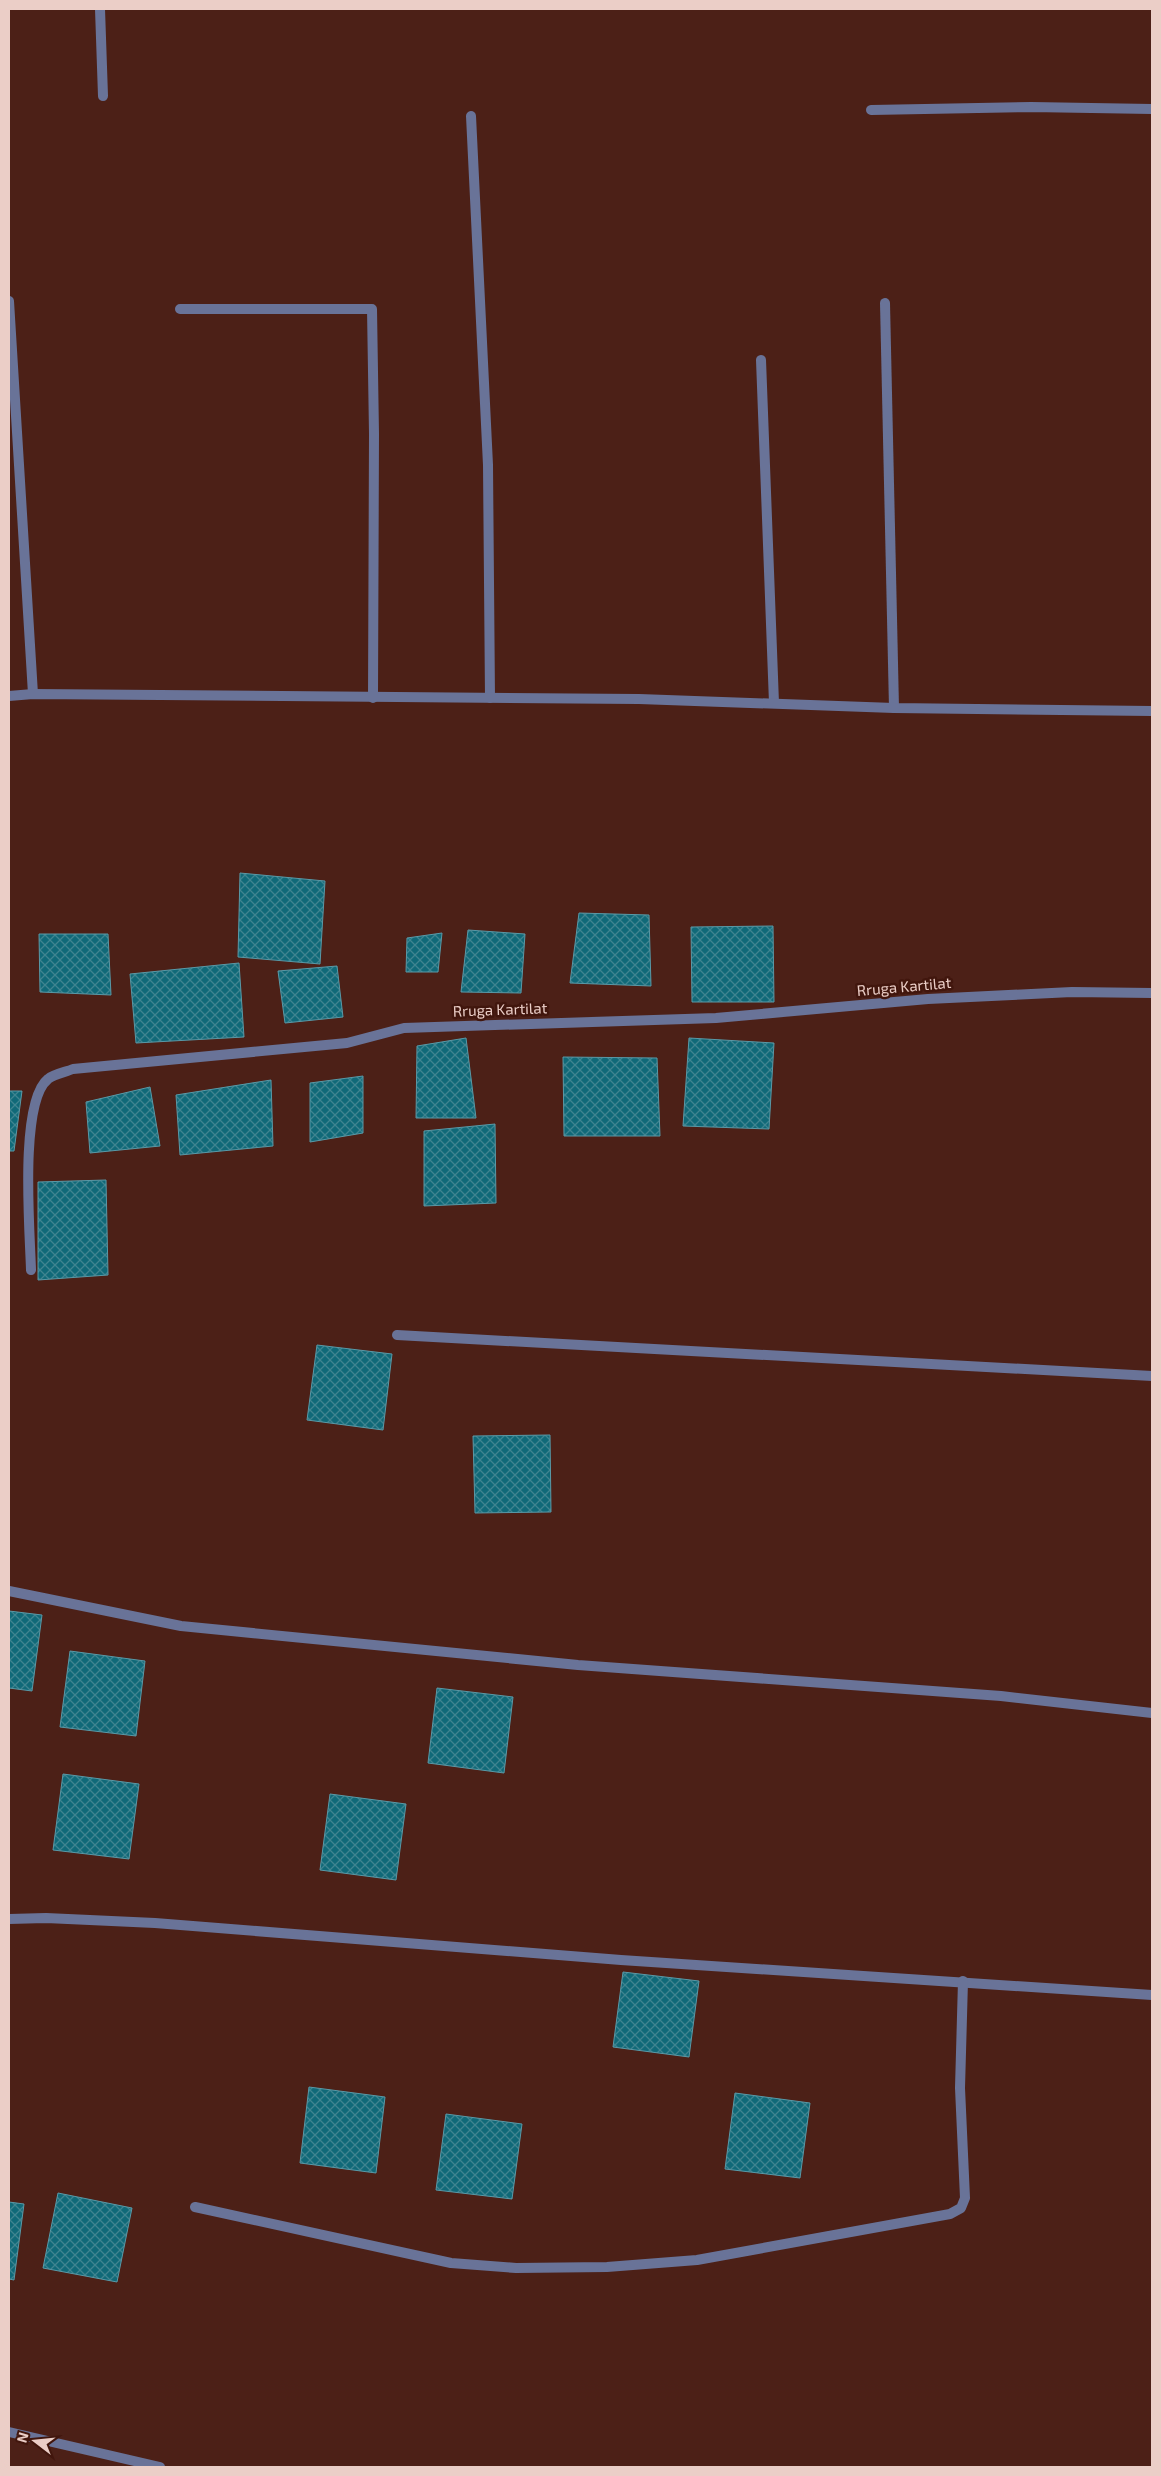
<svg xmlns="http://www.w3.org/2000/svg" width="1161" height="2476" font-family="'Exo 2',sans-serif">
<defs>
<pattern id="building-cross-hatch" width="8" height="8" patternUnits="userSpaceOnUse" patternTransform="scale(1.25)"><rect width="8" height="8" fill="#106978"/><path d="M0 0l8 8M0 8l8-8" fill="none" stroke="#3f8490"/></pattern>
</defs>
<rect width="100%" height="100%" fill="#4c2017"/>
<g fill="url(#building-cross-hatch)" stroke="#5999a7">
<polygon points="240,873 325,881 320,964 238,957"/>
<polygon points="579,913 649,915 651,986 570,983"/>
<polygon points="773,926 774,1002 692,1002 691,927"/>
<polygon points="468,930 525,934 521,993 461,992"/>
<polygon points="442,933 438,972 406,972 407,938"/>
<polygon points="39,934 108,934 111,995 40,992"/>
<polygon points="239,963 244,1037 136,1043 130,974"/>
<polygon points="337,966 343,1017 285,1023 278,971"/>
<polygon points="466,1038 476,1118 416,1118 417,1046"/>
<polygon points="689,1038 774,1043 769,1129 683,1126"/>
<polygon points="563,1057 657,1058 660,1136 564,1136"/>
<polygon points="363,1076 363,1133 310,1142 310,1083"/>
<polygon points="271,1080 273,1146 180,1155 176,1095"/>
<polygon points="150,1087 160,1146 90,1153 86,1102"/>
<polygon points="9,1091 22,1091 14,1151 9,1151"/>
<polygon points="495,1124 496,1203 424,1206 424,1131"/>
<polygon points="106,1180 108,1275 38,1280 38,1182"/>
<polygon points="317,1345 392,1354 383,1430 307,1420"/>
<polygon points="550,1435 551,1512 475,1513 473,1436"/>
<polygon points="9,1611 42,1615 32,1691 9,1688"/>
<polygon points="70,1651 145,1661 136,1736 60,1727"/>
<polygon points="437,1688 513,1697 504,1773 428,1763"/>
<polygon points="63,1774 139,1784 129,1859 53,1850"/>
<polygon points="330,1794 406,1804 396,1880 320,1870"/>
<polygon points="623,1972 699,1981 689,2057 613,2047"/>
<polygon points="309,2087 385,2097 376,2173 300,2163"/>
<polygon points="735,2093 810,2103 800,2178 725,2169"/>
<polygon points="446,2114 522,2124 512,2199 436,2190"/>
<polygon points="58,2193 132,2208 117,2282 43,2268"/>
<polygon points="9,2202 24,2204 14,2280 9,2279"/>
</g>
<g fill="none" stroke-linecap="round" stroke-linejoin="round">
<g stroke="#697398" stroke-width="10">
<polyline points="871,110 1031,107 1152,109"/>
<polyline points="471,116 488,465 490,698"/>
<polyline points="180,309 372,309 374,434 373,698"/>
<polyline points="761,360 774,703"/>
</g>
<g stroke="#697398" stroke-width="10">
<polyline points="100,9 103,96"/>
<polyline points="9,301 33,694"/>
<polyline points="885,303 894,708"/>
<polyline points="9,696 33,694 639,699 894,708 1152,711"/>
<path d="M31,1270C30,1232 19,1102 48,1079C54,1074 66,1072 73,1069L347,1043L404,1028L716,1018L928,999L1072,992L1152,993"/>
<polyline points="397,1335 1152,1376"/>
<polyline points="9,1591 181,1626 578,1665 1001,1696 1152,1713"/>
<polyline points="9,1919 46,1918 155,1923 621,1960 1152,1995"/>
<polyline points="195,2207 451,2263 516,2268 607,2267 697,2260 950,2214 961,2208 965,2198 960,2088 963,1981"/>
<polyline points="9,2432 160,2467"/>
</g>
</g>
<g text-anchor="middle" stroke-width="5" stroke-linejoin="round" paint-order="stroke">
<g font-size="15" fill="#ebcec7" stroke="#41160d">
<text transform="translate(904 987) rotate(-5)" y="5">Rruga Kartilat</text>
<text transform="translate(500 1010) rotate(-2)" y="5">Rruga Kartilat</text>
</g>
</g>
<rect width="1161" height="2476" fill="none" stroke="#ebcec7" stroke-width="20"/>
<g transform="translate(35 2441) rotate(286)" stroke="#41160d" stroke-width="4" paint-order="stroke">
<path d="M0-4L9 19L0 12L-9 19Z" fill="#ebcec7"/>
<text y="-8" font-size="14" font-weight="bold" text-anchor="middle" fill="#ebcec7">N</text>
</g>
</svg>
